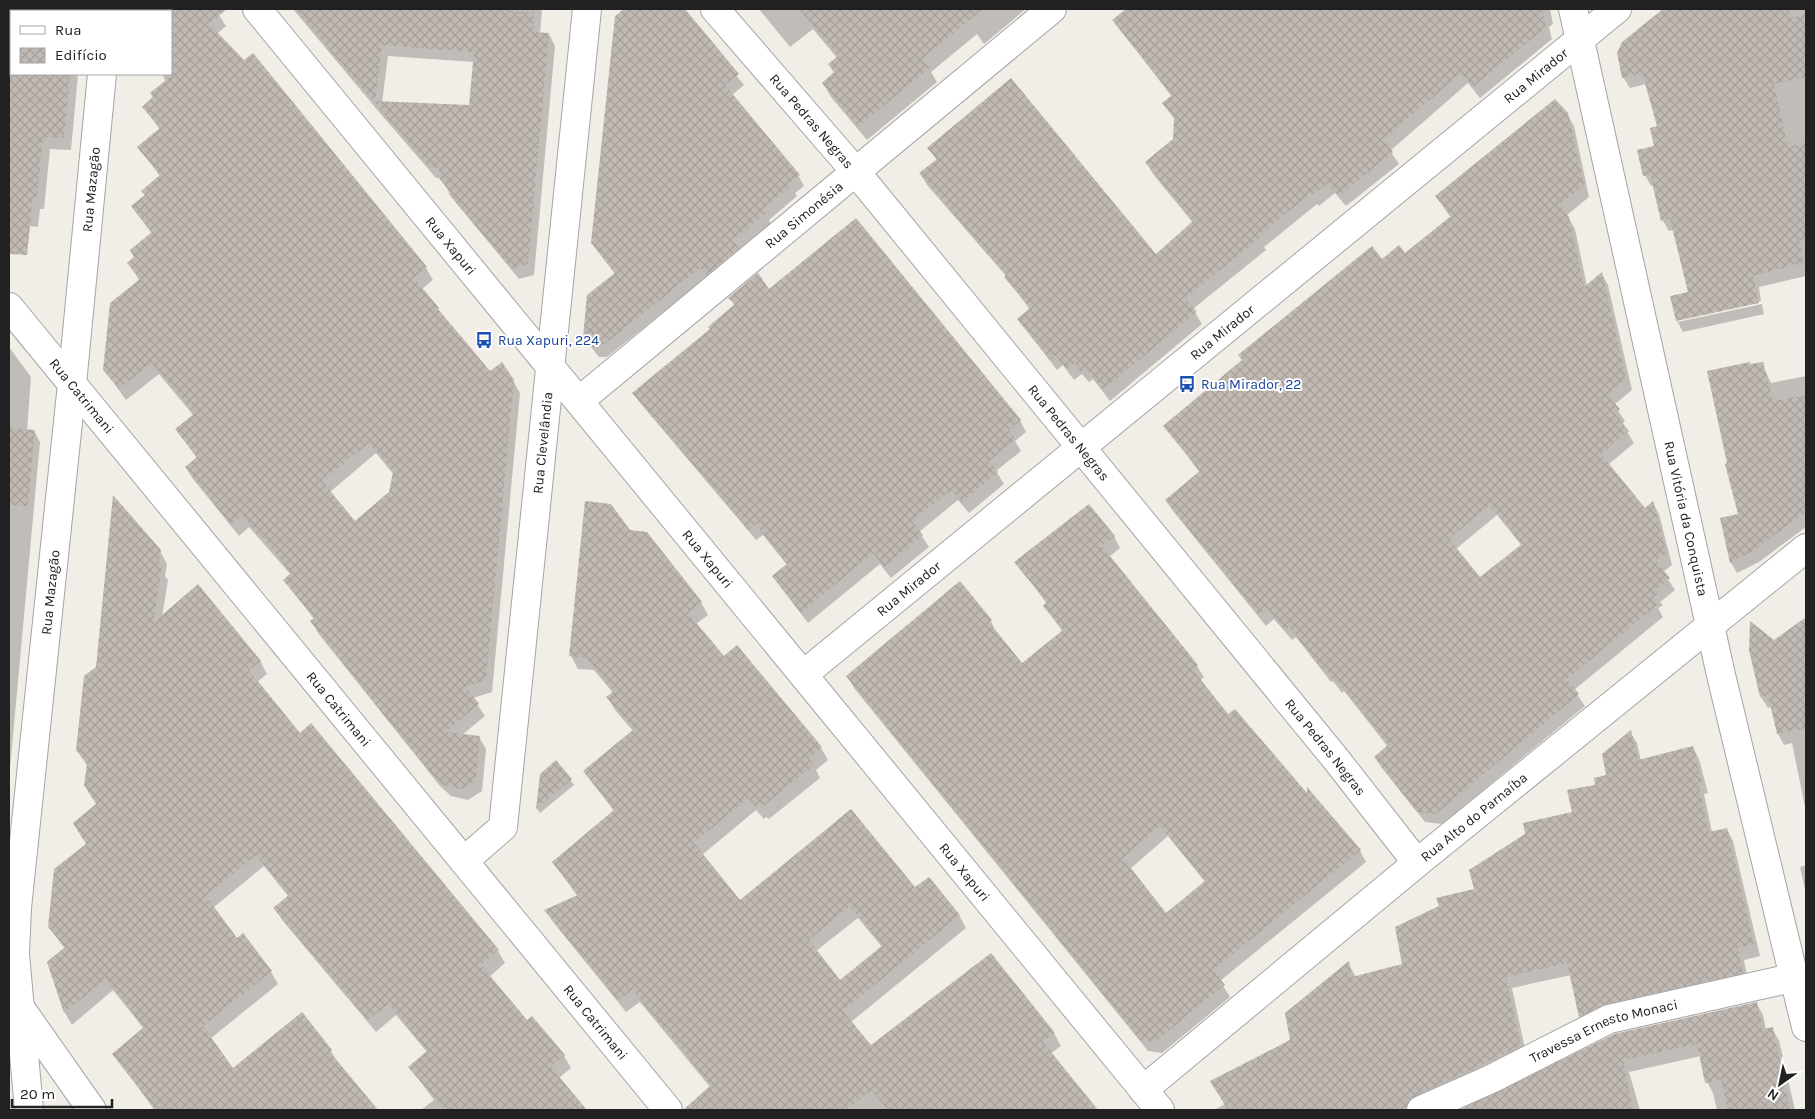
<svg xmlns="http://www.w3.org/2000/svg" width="1815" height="1119" font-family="Karla,sans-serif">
<defs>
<pattern id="building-cross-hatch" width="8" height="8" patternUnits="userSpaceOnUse" patternTransform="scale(1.25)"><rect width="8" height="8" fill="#c1b9b4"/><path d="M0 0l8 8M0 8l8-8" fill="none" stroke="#a69f9a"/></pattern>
</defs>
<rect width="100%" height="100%" fill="#f1ede7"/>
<g fill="#0003" fill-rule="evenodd">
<polygon points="9,9 84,9 84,11 11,11 11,74 78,74 71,150 50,149 44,209 40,209 38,227 9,224"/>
<path d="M150,9H215L226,26L217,34L244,62L253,55L426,268L433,280L422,289L445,320L489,373L513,381L520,393L492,692L473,698L485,716L462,735L479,737L486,749L482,791L468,800L451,796L440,786L318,633L312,621L314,619L285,580L291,575L249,527L239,536L193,479L186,467L197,458L176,429L193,415L159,374L126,400L105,370L140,281L128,263L135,258L152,234L132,207L146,196L143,191L160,176L139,147L160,130L144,107L154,98L166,82L162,74H171V11H152ZM376,453L394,475L390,493L355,522L330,492Z"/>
<path d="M293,9H542L540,34H549L555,46L534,275L519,279L457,204L440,178H436L379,112ZM388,56L474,62L471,106L382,103Z"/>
<polygon points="626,9 683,9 744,85 732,95 798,175 804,186 795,193 797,196 769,220 771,224 739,251 744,259 707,277 607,357 599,357 584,338 615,274 592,243 616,17"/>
<polygon points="759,9 1026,9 984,44 977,34 931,72 937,82 867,140 831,97 823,83 835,74 829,64 837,58 813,29 790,47"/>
<polygon points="1128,9 1550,9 1553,24 1549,27 1552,39 1480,98 1468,83 1390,151 1399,164 1346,206 1335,193 1319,206 1317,204 1264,247 1266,250 1193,309 1202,324 1110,401 1093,379 1089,382 1082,374 1074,380 1063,365 1057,370 1018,319 1030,310 1006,276 927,185 921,174 937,161 929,148 1155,256 1193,223 1153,174 1146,162 1174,139 1176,121 1164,103 1172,97 1113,20"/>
<polygon points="1666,9 1806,9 1806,276 1759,287 1761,301 1678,319 1678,322 1762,304 1764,314 1683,332 1677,321 1671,297 1689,292 1674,230 1669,231 1663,221 1654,185 1651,186 1645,175 1655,147 1658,127 1646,84 1630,88 1623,77 1623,42"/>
<path d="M1567,114L1574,126L1589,197L1567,215L1575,229L1587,286L1602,274L1608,285L1632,390L1614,405L1625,421L1622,424L1634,443L1608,465L1644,510L1653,503L1659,514L1672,565L1663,572L1675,590L1660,602L1663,605L1658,608L1663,617L1574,690L1585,706L1442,824L1425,822L1382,768L1375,757L1388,747L1344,691L1342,693L1333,681L1331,682L1296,637L1292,640L1274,619L1266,626L1173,511L1166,500L1200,473L1165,426L1382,261L1405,255L1451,218L1436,196ZM1497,515L1522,546L1480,578L1456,549Z"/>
<polygon points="769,290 1020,420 1026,432 1015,441 1021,451 996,471 1004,484 969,513 958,500 919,532 929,547 891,578 880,564 808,623 773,577 787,565 763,535 756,540 641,404 634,393 711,330 735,306 730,298"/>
<polygon points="9,347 31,377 27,431 34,431 40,442 9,779"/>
<polygon points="1762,363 1771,383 1806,376 1806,527 1759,562 1737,573 1731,563 1722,519 1740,515 1729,464 1750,366"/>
<path d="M629,532L701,602L708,615L696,624L723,657L736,646L821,748L828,760L816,770L820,778L769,819L766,817L764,819L756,810L702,855L740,901L915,889L959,915L966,928L851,1022L871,1047L1054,1033L1061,1046L1050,1054L1096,1110H707L699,1097L710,1087L640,1002L626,1012L553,922L546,910L578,897L553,862L614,811L584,771L633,731L615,710L608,698L613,693L594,670L578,669L571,656ZM858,918L882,947L840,982L816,951Z"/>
<path d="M1114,536L1120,548L1109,557L1197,666L1204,677L1200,681L1228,716L1307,796L1308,790L1360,851L1366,862L1220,981L1230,997L1162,1053L1148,1051L854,688L848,677L991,621L996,633L1022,665L1063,632L1044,606L1047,604L1016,562ZM1168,836L1205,882L1166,914L1130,869Z"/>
<polygon points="160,551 167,564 165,576 168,580 162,617 260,661 267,674 257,682 299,734 311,725 498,951 505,963 489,977 527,1022 532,1018 564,1056 571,1068 559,1078 585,1110 421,1110 434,1100 410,1067 427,1052 396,1015 376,1032 282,920 275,908 288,896 264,866 213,908 237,940 271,972 278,984 210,1039 232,1070 331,1051 337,1062 378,1110 151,1110 153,1108 114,1054 144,1029 113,990 72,1025 65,1013 48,962 65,949 49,927 87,845 97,805 88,767 77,750 97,667"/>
<polygon points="1806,618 1806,651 1797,653 1806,687 1806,812 1792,743 1784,745 1778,734 1772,707 1768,708 1761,697 1774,642"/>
<polygon points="1630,732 1637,743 1641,761 1693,747 1699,759 1708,793 1704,794 1712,832 1727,829 1733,841 1760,956 1744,960 1749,985 1587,1028 1580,1016 1571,975 1512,988 1527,1058 1418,1110 1214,1110 1225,1104 1292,1040 1348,963 1356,977 1404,965 1475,890 1573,813 1596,786 1608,776"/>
<polygon points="556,761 574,785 540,813 537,809 541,774"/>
<polygon points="1806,865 1806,894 1800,867"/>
<polygon points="1756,1003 1763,1015 1766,1030 1772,1029 1779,1040 1795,1110 1717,1110 1713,1093 1707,1082 1701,1056 1629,1072 1640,1110 1462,1110 1499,1094"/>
</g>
<g fill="url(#building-cross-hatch)" fill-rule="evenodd">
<path d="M171,9H227L209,24L244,60L253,53L427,267L414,278L439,308L438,309L490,371L502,362L514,380L486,680L466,687L479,704L445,732L480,736L476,779L470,785L461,789L443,785L432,774L387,719L310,621L314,618L283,580L291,573L259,533L257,534L242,516L231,525L185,467L197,457L175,429L194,414L168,382L151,363L119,389L103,370L110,303L140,279L127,263L134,257L130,250L152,232L131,206L145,195L141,191L160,175L137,147L160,128L142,107L153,97L150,93L171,76ZM369,443L393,472L389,492L355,521L322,481Z"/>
<path d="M295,9H484L534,12L533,32L549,33L528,264L512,269L448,193H451L439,178V168L429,167ZM382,45L474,52L469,105L375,101Z"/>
<polygon points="624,9 685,9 739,74 725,85 800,175 789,183 792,185 763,209 766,213 733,240 739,248 707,275 700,268 601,347 592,347 583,338 587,295 615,273 591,243 615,16"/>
<polygon points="799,9 983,9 922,59 930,68 858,127 822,83 834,72 828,64 838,56"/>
<polygon points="1126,9 1542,9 1546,27 1473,87 1461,73 1383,140 1393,152 1339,196 1328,183 1311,196 1310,194 1258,236 1260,238 1185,298 1197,312 1103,390 1085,368 1081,372 1075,363 1067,369 1055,355 1050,360 1017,319 1030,308 1004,277 1006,275 919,173 937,159 927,148 1011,78 1156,254 1193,221 1145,162 1173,139 1174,118 1162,103 1172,95 1112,20"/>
<polygon points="1663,9 1789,9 1791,18 1806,14 1806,77 1774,84 1788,147 1806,143 1806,240 1799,241 1804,262 1753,276 1759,303 1676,321 1670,296 1688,292 1670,219 1661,221 1650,174 1643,176 1637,150 1654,146 1650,128 1657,126 1642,73 1622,78 1617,53 1622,42"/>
<polygon points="9,74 70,74 64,138 43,137 37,197 33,197 27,255 9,254"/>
<path d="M1555,99L1568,113L1584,185L1560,205L1569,217L1584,287L1602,272L1626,379L1607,395L1620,409L1615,414L1629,431L1601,454L1645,508L1653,501L1667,553L1656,561L1670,578L1655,590L1657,594L1653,597L1657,605L1567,679L1579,694L1436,814L1417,812L1374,757L1388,745L1372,724L1337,681L1335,682L1326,671L1324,672L1289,627L1285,630L1267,609L1259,615L1165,500L1200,471L1163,426L1242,360L1238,355L1372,246L1382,259L1399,245L1405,253L1451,216L1435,196ZM1490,505L1522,544L1480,577L1449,539Z"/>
<polygon points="856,218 1021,420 1009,430 1016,439 989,461 998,472 962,502 951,490 912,521 923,535 884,567 873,553 801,613 772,576 787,564 756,524 749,530 632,393 710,329 708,327 735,304 728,298 758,273 769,289"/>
<polygon points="1750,362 1750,364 1763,362 1773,401 1806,395 1806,512 1753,551 1730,563 1720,518 1738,514 1725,464 1727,463 1707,371"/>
<polygon points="9,428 35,430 28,506 9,505"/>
<polygon points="113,495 161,550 158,567 162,567 153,623 198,584 261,661 249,670 300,733 311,723 499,950 481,965 527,1020 532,1016 565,1055 551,1067 587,1110 445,1110 408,1067 427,1051 389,1004 368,1020 273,908 289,895 256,855 206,896 237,938 243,933 272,971 203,1026 233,1068 302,1012 332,1050 330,1052 378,1110 156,1110 112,1054 144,1027 106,979 64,1013 47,962 65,947 48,927 54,869 86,844 73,823 96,804 84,785 87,764 76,750 84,676 96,667"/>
<path d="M585,501L611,504L630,530L647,532L702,602L688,613L724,656L737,645L822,747L809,758L814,765L761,808L759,805L756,807L748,798L694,843L740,900L851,809L915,887L929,877L960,915L843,1011L871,1045L991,953L1055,1033L1043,1042L1098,1110H888L871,1090L846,1110H683L711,1085L632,990L618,1000L544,910L578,895L552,862L614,810L583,771L634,729L606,697L614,691L586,658L569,656ZM850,906L883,945L840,980L809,940Z"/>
<path d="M1089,504L1115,536L1102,546L1198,665L1193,670L1228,714L1235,709L1307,793V787L1361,850L1213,970L1225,985L1155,1042L1140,1040L846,676L960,581L992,620L989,622L1022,663L1063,630L1043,606L1047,602L1014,562ZM1160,826L1205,881L1166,913L1123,858Z"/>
<polygon points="1806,617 1806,728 1777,734 1768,695 1760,697 1749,650 1750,621 1774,640"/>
<polygon points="1631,730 1638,760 1693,746 1702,782 1698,782 1709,832 1727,828 1754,944 1738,948 1743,973 1606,1004 1579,1017 1567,963 1506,977 1521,1046 1415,1096 1408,1101 1406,1110 1228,1110 1210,1081 1290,1040 1285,1013 1349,961 1352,977 1402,964 1395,927 1439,906 1436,898 1474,889 1469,870 1525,834 1523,823 1572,812 1567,790 1595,785 1594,778 1606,775 1602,754"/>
<polygon points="556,760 572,779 536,809 540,774"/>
<polygon points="1757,1002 1763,1029 1773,1027 1790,1110 1728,1110 1721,1080 1705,1083 1697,1044 1623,1060 1633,1110 1459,1110 1614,1034"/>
</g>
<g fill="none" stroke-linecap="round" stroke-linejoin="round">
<g stroke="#a5a5a5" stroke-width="30">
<g id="minor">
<path id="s1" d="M257,9L1160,1110"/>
<path id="s2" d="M715,9L855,171L1335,758L1417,863"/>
<path id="s3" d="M1573,9L1721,675L1806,1027"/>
<polyline points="108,11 108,9"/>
<path id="s4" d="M9,307L668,1110"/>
<path id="s5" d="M579,401L1052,9"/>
<path id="s6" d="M804,674L1617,9"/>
<path id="s7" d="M464,861L503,827L587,9"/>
<polyline points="21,1009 92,1110"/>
<path id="s8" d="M1143,1090L1417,863L1806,548"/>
<path id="s9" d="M29,1110L15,954L17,908L72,384L102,74"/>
<path id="s10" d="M1421,1110L1491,1079L1609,1019L1796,977"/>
</g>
</g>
<use href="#minor" stroke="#fff" stroke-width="28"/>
</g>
<defs>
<g id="bus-bare" transform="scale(1.35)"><path d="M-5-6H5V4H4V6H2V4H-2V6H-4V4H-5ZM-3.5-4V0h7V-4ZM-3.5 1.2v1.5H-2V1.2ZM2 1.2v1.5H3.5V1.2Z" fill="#1a4fb4" stroke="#fff" stroke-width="2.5" paint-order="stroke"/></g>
</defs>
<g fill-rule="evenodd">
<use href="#bus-bare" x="484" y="340"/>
<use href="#bus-bare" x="1187" y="384"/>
</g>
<g text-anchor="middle" stroke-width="4" stroke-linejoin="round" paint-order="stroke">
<g font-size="14" fill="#212121" stroke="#fff">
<text dy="5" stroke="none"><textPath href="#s6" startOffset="945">Rua Mirador</textPath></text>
<text dy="5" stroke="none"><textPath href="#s2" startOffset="148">Rua Pedras Negras</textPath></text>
<text dy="5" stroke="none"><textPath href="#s9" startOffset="925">Rua Mazagão</textPath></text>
<text dy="5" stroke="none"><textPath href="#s5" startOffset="292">Rua Simonésia</textPath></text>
<text dy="5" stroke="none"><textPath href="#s1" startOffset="306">Rua Xapuri</textPath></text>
<text dy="5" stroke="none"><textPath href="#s6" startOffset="540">Rua Mirador</textPath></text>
<text dy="5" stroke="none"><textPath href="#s4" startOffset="115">Rua Catrimani</textPath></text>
<text dy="5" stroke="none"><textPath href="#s2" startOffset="552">Rua Pedras Negras</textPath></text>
<text dy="5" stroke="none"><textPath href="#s7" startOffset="438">Rua Clevelândia</textPath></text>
<text dy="5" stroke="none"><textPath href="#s3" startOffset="522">Rua Vitória da Conquista</textPath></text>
<text dy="5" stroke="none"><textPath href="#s1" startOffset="711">Rua Xapuri</textPath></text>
<text dy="5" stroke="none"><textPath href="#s6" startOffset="135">Rua Mirador</textPath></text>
<text dy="5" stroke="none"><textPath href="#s9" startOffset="520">Rua Mazagão</textPath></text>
<text dy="5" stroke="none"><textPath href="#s4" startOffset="520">Rua Catrimani</textPath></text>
<text dy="5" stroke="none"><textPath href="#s2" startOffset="958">Rua Pedras Negras</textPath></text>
<text dy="5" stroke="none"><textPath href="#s8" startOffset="429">Rua Alto do Parnaíba</textPath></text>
<text dy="5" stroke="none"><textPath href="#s1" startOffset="1116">Rua Xapuri</textPath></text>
<text dy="5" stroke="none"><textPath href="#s4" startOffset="925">Rua Catrimani</textPath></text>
<text dy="5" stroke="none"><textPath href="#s10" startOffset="200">Travessa Ernesto Monaci</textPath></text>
</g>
<g font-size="14" fill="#164399" stroke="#fff" text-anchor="start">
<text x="498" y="345">Rua Xapuri, 224</text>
<text x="1201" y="389">Rua Mirador, 22</text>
</g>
</g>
<rect width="1815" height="1119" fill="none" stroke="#212121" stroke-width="20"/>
<rect x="10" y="10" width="162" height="65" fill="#ffffff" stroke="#a6a6a6"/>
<rect x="20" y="26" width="25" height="8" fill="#ffffff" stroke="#a6a6a6"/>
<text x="55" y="35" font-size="15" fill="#212121">Rua</text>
<rect x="20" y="48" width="25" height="15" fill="url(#building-cross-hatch)" stroke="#a6a6a6"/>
<text x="55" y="60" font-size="15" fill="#212121">Edifício</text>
<g transform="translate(1780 1084) rotate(213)" stroke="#ffffff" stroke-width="4" paint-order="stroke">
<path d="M0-4L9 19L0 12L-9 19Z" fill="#212121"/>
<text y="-8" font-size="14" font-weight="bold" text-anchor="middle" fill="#212121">N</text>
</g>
<path d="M12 1099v8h100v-8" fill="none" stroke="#212121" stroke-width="2.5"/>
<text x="20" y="1099" font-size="15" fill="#212121" stroke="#ffffff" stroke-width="4" paint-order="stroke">20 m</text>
</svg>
